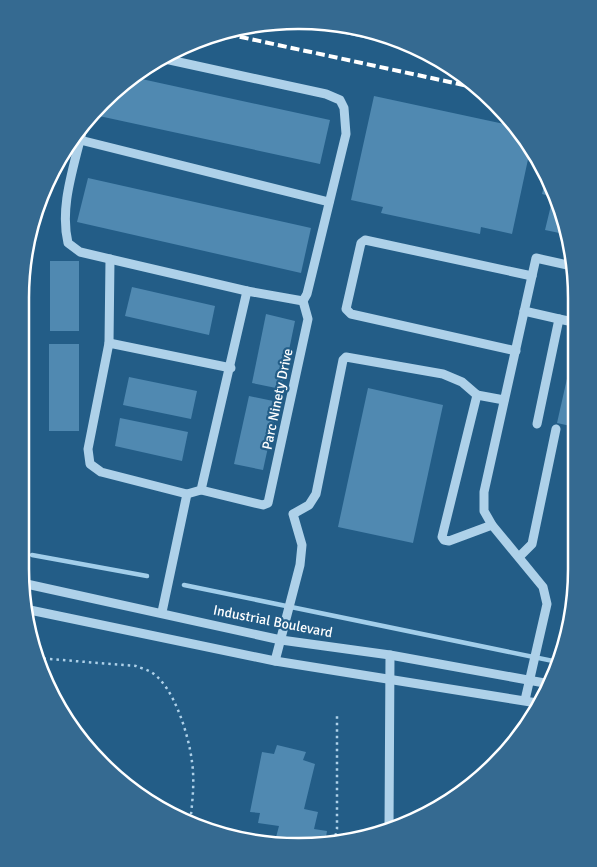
<svg xmlns="http://www.w3.org/2000/svg" width="597" height="867" font-family="Signika,sans-serif">
<rect width="100%" height="100%" fill="#235d87"/>
<g fill="none" stroke-linecap="round" stroke-linejoin="round">
<g stroke="#a2ceea" stroke-width="4.5">
<polyline points="296,21 412,46"/>
<polyline points="32,555 147,576"/>
<polyline points="184,585 558,662"/>
</g>
</g>
<g fill="#5089b1">
<polygon points="137,78 330,120 320,164 99,116 102,101"/>
<polygon points="374,96 513,126 530,150 512,234 481,227 480,234 381,213 383,207 351,200"/>
<polygon points="547,174 548,175 569,235 545,230 553,197 542,194"/>
<polygon points="88,178 311,228 301,273 77,222"/>
<rect x="50" y="261" width="29" height="70"/>
<polygon points="132,287 215,306 209,335 125,316"/>
<polygon points="266,314 295,321 281,389 252,383"/>
<rect x="49" y="344" width="30" height="87"/>
<polygon points="573,352 575,427 557,423"/>
<polygon points="129,377 197,391 191,419 123,405"/>
<polygon points="368,388 443,405 413,543 338,527"/>
<polygon points="249,396 278,402 263,470 234,464"/>
<polygon points="120,418 188,432 182,461 115,446"/>
<polygon points="277,745 306,752 303,760 315,764 304,809 318,812 314,829 327,831 325,843 278,844 279,841 275,841 279,826 258,823 260,813 250,812 262,752 274,754"/>
</g>
<g fill="none" stroke-linecap="round" stroke-linejoin="round">
<g stroke="#aed1e9" stroke-width="2.5" stroke-dasharray="2.5 4" stroke-linecap="butt">
<path d="M37,658L136,666C140,668 146,669 151,672C174,686 189,736 192,762C195,783 192,804 190,824"/>
<polyline points="334,842 337,829 337,714"/>
</g>
<g stroke="#aed1e9" stroke-width="9">
<path d="M83,127C75,165 59,205 68,243L80,252L247,291L303,301L307,294L346,134L344,108L340,100L326,94L165,59"/>
<polyline points="80,140 329,202"/>
<polyline points="524,311 559,319"/>
<polyline points="109,343 110,259"/>
<polyline points="516,351 351,314 346,309 361,243 365,240 532,276"/>
<polyline points="477,395 504,400"/>
<polyline points="537,424 559,319 573,322"/>
<polyline points="201,490 263,505 268,503 308,319 303,301"/>
<polyline points="187,494 101,472 90,464 88,449 109,343 231,368"/>
<polyline points="519,557 532,544 556,429"/>
<polyline points="22,583 281,640 390,655 550,684"/>
<polyline points="25,609 275,661 537,703"/>
<polyline points="162,612 187,494 201,490 247,291"/>
<polyline points="275,661 300,565 302,545 293,514 309,505 316,494 343,360 346,357 443,374 462,382 477,395 442,537 444,540 449,541 492,525"/>
<polyline points="525,700 547,604 543,587 492,525 484,511 484,492 536,258 572,266"/>
<polyline points="389,829 390,655"/>
</g>
<polyline stroke="#fff" stroke-width="4" stroke-dasharray="9 4" stroke-linecap="butt" points="227,34 473,87"/>
</g>
<g text-anchor="middle" stroke-width="4.5" stroke-linejoin="round" paint-order="stroke">
<g font-size="14" fill="#fff" stroke="#235d87">
<text transform="translate(277 399) rotate(-78)" y="5">Parc Ninety Drive</text>
<text transform="translate(273 621) rotate(11)" y="5">Industrial Boulevard</text>
</g>
</g>
<path d="M0 0H597V867H0ZM298 29H299A269 269 0 0 1 568 298V569A269 269 0 0 1 299 838H298A269 269 0 0 1 29 569V298A269 269 0 0 1 298 29Z" fill="#356a91" fill-rule="evenodd"/>
<path fill="none" stroke="#fff" stroke-width="2.5" d="M298 29H299A269 269 0 0 1 568 298V569A269 269 0 0 1 299 838H298A269 269 0 0 1 29 569V298A269 269 0 0 1 298 29Z"/>
</svg>
